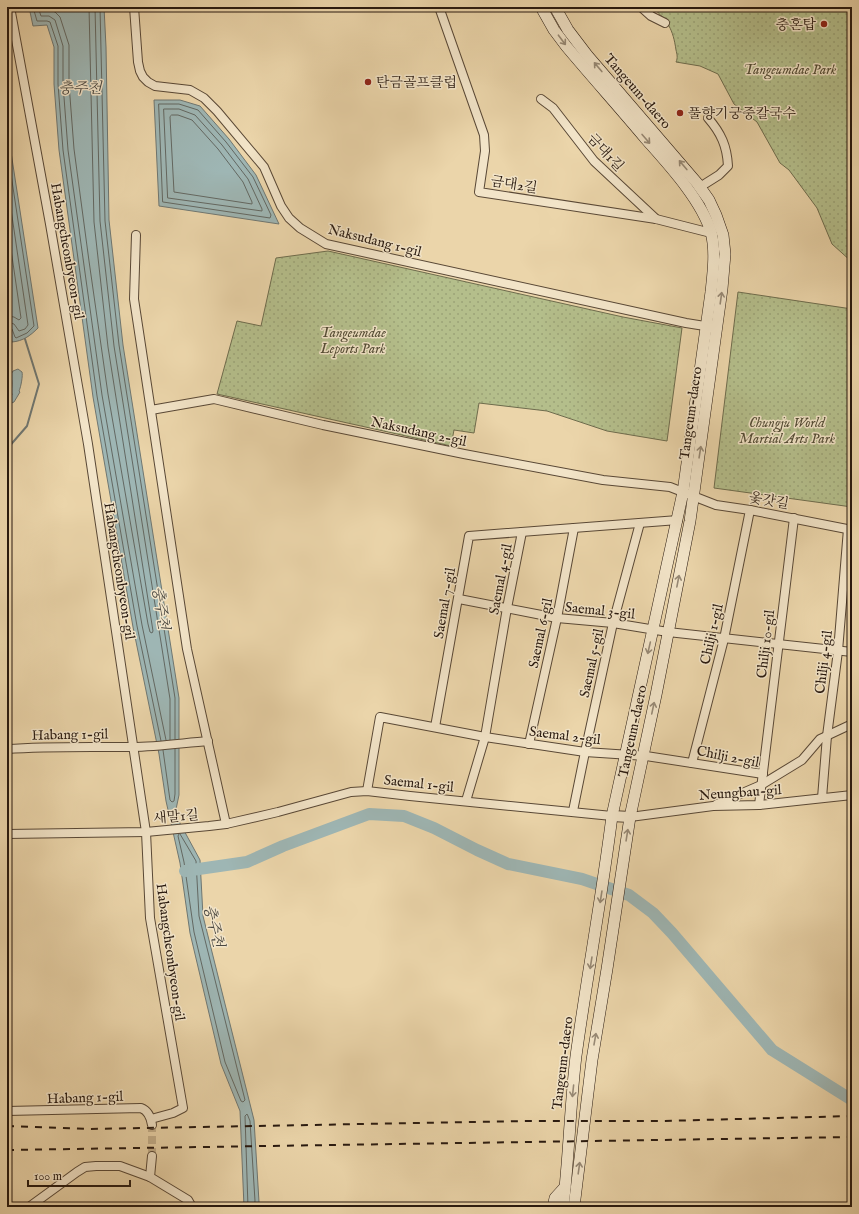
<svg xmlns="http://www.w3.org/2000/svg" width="859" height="1214" font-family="'IM FELL English','Noto Serif KR',serif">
<defs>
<pattern id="park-dots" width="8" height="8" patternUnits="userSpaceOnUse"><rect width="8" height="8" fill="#b4be8b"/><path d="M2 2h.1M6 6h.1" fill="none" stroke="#9ba377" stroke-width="1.8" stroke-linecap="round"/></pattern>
</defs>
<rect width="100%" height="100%" fill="#ebd5aa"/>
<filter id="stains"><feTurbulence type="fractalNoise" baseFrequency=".005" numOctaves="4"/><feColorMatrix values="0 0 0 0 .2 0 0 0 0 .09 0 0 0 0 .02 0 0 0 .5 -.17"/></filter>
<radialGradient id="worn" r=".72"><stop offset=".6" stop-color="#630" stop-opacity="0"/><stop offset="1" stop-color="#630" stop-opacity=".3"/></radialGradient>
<g fill="url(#park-dots)" stroke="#6e6c4d">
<path d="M652,7H852V262L832,244L817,208L789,170L780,163L757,122L734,104L718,74L700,66L676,62C678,58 677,54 676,50C673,29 668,21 652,7Z"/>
<polygon points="328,251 623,317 682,328 667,441 607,431 547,411 479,403 474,433 454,430 451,446 217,394 237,321 261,326 276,258"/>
<polygon points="738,292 852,309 852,507 714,488"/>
</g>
<g fill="#9eb6b4" stroke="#6f7772">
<polygon points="29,7 104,7 106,47 109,220 123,345 179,698 179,795 175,814 200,860 203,916 254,1120 259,1202 257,1207 244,1207 240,1111 221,1064 190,933 180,863 166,801 159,754 133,627 93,397 59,150 54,84 54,47 47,25 33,26"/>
<polygon points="154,100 180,100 200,106 229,139 256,175 279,224 159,206"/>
<path d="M7,126L38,328C30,336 23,341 12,342L7,325Z"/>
<path d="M18,369L22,372C23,375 21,387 19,391L20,392L14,402L7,405V399L12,395C10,389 14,382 10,376L13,371Z"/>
</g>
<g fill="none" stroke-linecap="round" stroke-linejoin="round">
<g stroke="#636862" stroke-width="1">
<polyline points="33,7 37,21 47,21 50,22 58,46 58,84 63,150 97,396 137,626 161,741"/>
<polyline points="38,7 41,16 49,16 55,20 63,46 63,84 68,150 102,395 142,625 166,740"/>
<polyline points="44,7 46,9 55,12 60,17 69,45 69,84 74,149 89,261 108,394 148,624 150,632 152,633 153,631 108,347 94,222 89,7"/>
<polyline points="95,7 100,221 114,346 170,699 170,740"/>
<polyline points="100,7 105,221 119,345 175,698 175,739"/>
<polygon points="159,104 179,104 198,110 226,142 253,177 271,215 270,218 163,202"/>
<polygon points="164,109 179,109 195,115 222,145 248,179 262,209 262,211 168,198"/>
<polygon points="172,115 178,115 192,120 218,149 243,182 252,202 252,204 174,192 170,117"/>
<polyline points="7,148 34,326 27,333 16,338 15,337 12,329 7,327"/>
<polyline points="7,182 28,325 25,329 19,331 14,324 7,322"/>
<polyline points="7,222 21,318 19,320 14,317 7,316"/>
<polyline points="163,750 170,800 172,802 174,801 175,794 175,749"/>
<polyline points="179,834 178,836 184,862 194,932 225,1062 241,1101 243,1102 245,1100 199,916 196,861 180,834"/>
<polyline points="248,1207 245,1116 247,1114 248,1116 250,1121 255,1201 254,1207"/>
</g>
<polyline stroke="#6f7772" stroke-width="2" points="7,449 27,426 39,384 25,339"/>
<polyline stroke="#9eb6b4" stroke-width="12" points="185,871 247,862 283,846 369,814 404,816 434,828 477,850 508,864 582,879 629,895 653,913 672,933 772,1050 852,1100"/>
<polyline stroke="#c4af8b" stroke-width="8" stroke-dasharray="8 4" stroke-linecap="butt" points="152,1156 152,1125"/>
<g stroke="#594836" stroke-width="10">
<g id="minor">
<polyline points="10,7 50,224 88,444 146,832 150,918 183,1108 173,1113 151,1119"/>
<polyline points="134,7 138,62 140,71 143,77 148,82 155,86 190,90 204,98 217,111 264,167 281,206 289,218 300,228 326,244 686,323 711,327"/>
<polyline points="439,7 484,135 485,151 479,192 656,219 711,233"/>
<polyline points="641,7 651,16 665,23"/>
<polyline points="541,99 553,108 594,161 656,219"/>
<path d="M700,187L719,175L728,166C727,146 721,133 708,118"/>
<polyline points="136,235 134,299 187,649 226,824"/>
<polyline points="151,410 214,399 323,425 464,454 603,480 670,487 716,505 750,510 852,530"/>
<polyline points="459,599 557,618 613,623 668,632 852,652"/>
<polyline points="435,727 469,536 678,520"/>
<polyline points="529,744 557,618 574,528"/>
<path d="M7,749C49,746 90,747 132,747C157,747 183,743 208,741"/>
<polyline points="692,763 724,639 750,510"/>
<polyline points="367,791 380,717 485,737 585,752 646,756 763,774"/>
<polyline points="822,798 827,736 838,651 848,529"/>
<polyline points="466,801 485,737 507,608 522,532"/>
<polyline points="717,804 761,785 802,760 820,739 852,724"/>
<polyline points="759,805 794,518"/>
<polyline points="573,811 585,752 613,623 640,523"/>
<polyline points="630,817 713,806 759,805 852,795"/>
<polyline points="7,834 146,832 209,826 226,824 278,812 351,792 367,791 410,796 612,816"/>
<path d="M7,1111L141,1108C149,1111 151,1118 152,1125"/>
<polyline points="152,1156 150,1177 188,1200 192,1207"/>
<polyline points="29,1207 77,1172 85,1167 96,1166 120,1166 150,1177"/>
</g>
</g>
<g stroke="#594836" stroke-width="12">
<polyline id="tertiary" points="612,816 630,817"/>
</g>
<g stroke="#28190f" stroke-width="12">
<g id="secondary">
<path d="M541,7L554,30L566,46C592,77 619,107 645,138C667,163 701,199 711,232C716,251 713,273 711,292L683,492L612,816C602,896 587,976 576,1056C570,1106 569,1157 563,1207"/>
<polyline points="555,7 568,30 587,55 697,183 709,200 716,215 723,235 725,254 722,289 690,521 656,695 630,817 607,969 592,1060 574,1207"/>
<polyline points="553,1207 555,1198 565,1187"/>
</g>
</g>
<use href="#minor" stroke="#f2e4c8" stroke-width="8"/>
<use href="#tertiary" stroke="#f2e4c8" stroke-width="10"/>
<use href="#secondary" stroke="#f2e4c8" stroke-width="11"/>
<g stroke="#28190f" stroke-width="2" stroke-dasharray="7 7" stroke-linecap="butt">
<polyline points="7,1126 89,1129 528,1121 663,1121 852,1116"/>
<polyline points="7,1150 852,1137"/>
</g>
</g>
<defs><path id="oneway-shaft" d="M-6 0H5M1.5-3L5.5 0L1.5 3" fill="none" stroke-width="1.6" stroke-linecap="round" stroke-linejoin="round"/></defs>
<g stroke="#978975">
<use href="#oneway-shaft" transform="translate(562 40) rotate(53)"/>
<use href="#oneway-shaft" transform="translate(598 67) rotate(-130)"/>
<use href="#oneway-shaft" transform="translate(646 139) rotate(49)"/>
<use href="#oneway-shaft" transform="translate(683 165) rotate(-130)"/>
<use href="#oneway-shaft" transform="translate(721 298) rotate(-82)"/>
<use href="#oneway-shaft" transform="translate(700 452) rotate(-81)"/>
<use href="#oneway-shaft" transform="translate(678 581) rotate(-79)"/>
<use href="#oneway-shaft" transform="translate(649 648) rotate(103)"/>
<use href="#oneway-shaft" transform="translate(653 708) rotate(-78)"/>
<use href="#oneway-shaft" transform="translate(627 835) rotate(-81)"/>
<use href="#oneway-shaft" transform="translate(601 897) rotate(99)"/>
<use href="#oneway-shaft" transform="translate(591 963) rotate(99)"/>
<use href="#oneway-shaft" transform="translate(595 1039) rotate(-80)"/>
<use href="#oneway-shaft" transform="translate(573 1091) rotate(96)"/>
<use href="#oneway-shaft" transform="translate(579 1168) rotate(-82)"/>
</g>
<g fill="#8f2418" stroke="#f2e4c8" stroke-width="1.5">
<circle cx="824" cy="24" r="4"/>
<circle cx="368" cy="82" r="4"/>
<circle cx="680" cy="113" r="4"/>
</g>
<g text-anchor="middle" stroke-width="3" stroke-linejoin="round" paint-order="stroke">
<g font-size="14" fill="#28190f" stroke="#f2e4c8" text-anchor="start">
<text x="816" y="29" text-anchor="end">충혼탑</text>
<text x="376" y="87">탄금골프클럽</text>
<text x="688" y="118">풀향기궁중칼국수</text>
</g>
<g font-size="14" font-style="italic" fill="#524b34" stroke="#f2e4c8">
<text x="790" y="74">Tangeumdae Park</text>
<text x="353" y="337">Tangeumdae<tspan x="353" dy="16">Leports Park</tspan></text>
<text x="787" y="427">Chungju World<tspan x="787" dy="16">Martial Arts Park</tspan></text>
</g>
<g font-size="14" fill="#28190f" stroke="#f2e4c8">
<text transform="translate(638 91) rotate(49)" y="5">Tangeum-daero</text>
<text transform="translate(606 152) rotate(47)" y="5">금대1길</text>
<text transform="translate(514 184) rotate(9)" y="5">금대2길</text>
<text transform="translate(375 240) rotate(14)" y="5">Naksudang 1-gil</text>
<text transform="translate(68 251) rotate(80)" y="5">Habangcheonbyeon-gil</text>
<text transform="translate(690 413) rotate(-82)" y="5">Tangeum-daero</text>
<text transform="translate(419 431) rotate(12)" y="5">Naksudang 2-gil</text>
<text transform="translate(769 500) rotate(10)" y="5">옻갓길</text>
<text transform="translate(120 571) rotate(81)" y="5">Habangcheonbyeon-gil</text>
<text transform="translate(500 579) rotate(-79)" y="5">Saemal 4-gil</text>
<text transform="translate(444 603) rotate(-80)" y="5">Saemal 7-gil</text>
<text transform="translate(600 610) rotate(6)" y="5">Saemal 3-gil</text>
<text transform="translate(540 633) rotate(-78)" y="5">Saemal 6-gil</text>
<text transform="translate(711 634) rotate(-77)" y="5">Chilji 1-gil</text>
<text transform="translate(765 644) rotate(-83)" y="5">Chilji 10-gil</text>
<text transform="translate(823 662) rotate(-83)" y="5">Chilji 4-gil</text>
<text transform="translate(591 663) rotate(-78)" y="5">Saemal 5-gil</text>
<text transform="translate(632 731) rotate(-78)" y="5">Tangeum-daero</text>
<text transform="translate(70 734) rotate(-1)" y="5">Habang 1-gil</text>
<text transform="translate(565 735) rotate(7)" y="5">Saemal 2-gil</text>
<text transform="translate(728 756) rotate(11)" y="5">Chilji 2-gil</text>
<text transform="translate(419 783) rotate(6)" y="5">Saemal 1-gil</text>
<text transform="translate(740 792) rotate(-4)" y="5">Neungbau-gil</text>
<text transform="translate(176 816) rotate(-5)" y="5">새말1길</text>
<text transform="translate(171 952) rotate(82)" y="5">Habangcheonbyeon-gil</text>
<text transform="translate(562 1063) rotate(-83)" y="5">Tangeum-daero</text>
<text transform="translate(85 1097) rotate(-2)" y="5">Habang 1-gil</text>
</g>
<g font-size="15" font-style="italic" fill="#4b4841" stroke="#f2e4c8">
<text x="80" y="93">충주천</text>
<text transform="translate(161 608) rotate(81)" y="5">충주천</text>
<text transform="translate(214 926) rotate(76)" y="5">충주천</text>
</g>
</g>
<rect width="859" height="1214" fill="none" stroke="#ebd5aa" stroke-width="24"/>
<rect x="8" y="8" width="843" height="1198" fill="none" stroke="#28190f" stroke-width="2"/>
<rect x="12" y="12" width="835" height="1190" fill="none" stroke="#28190f"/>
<path d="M28 1180v6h102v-6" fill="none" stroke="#28190f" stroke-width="2"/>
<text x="34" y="1180" font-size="12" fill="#28190f" stroke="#f2e4c8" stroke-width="3" paint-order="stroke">100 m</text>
<rect width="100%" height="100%" filter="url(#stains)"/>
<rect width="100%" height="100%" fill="url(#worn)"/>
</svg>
